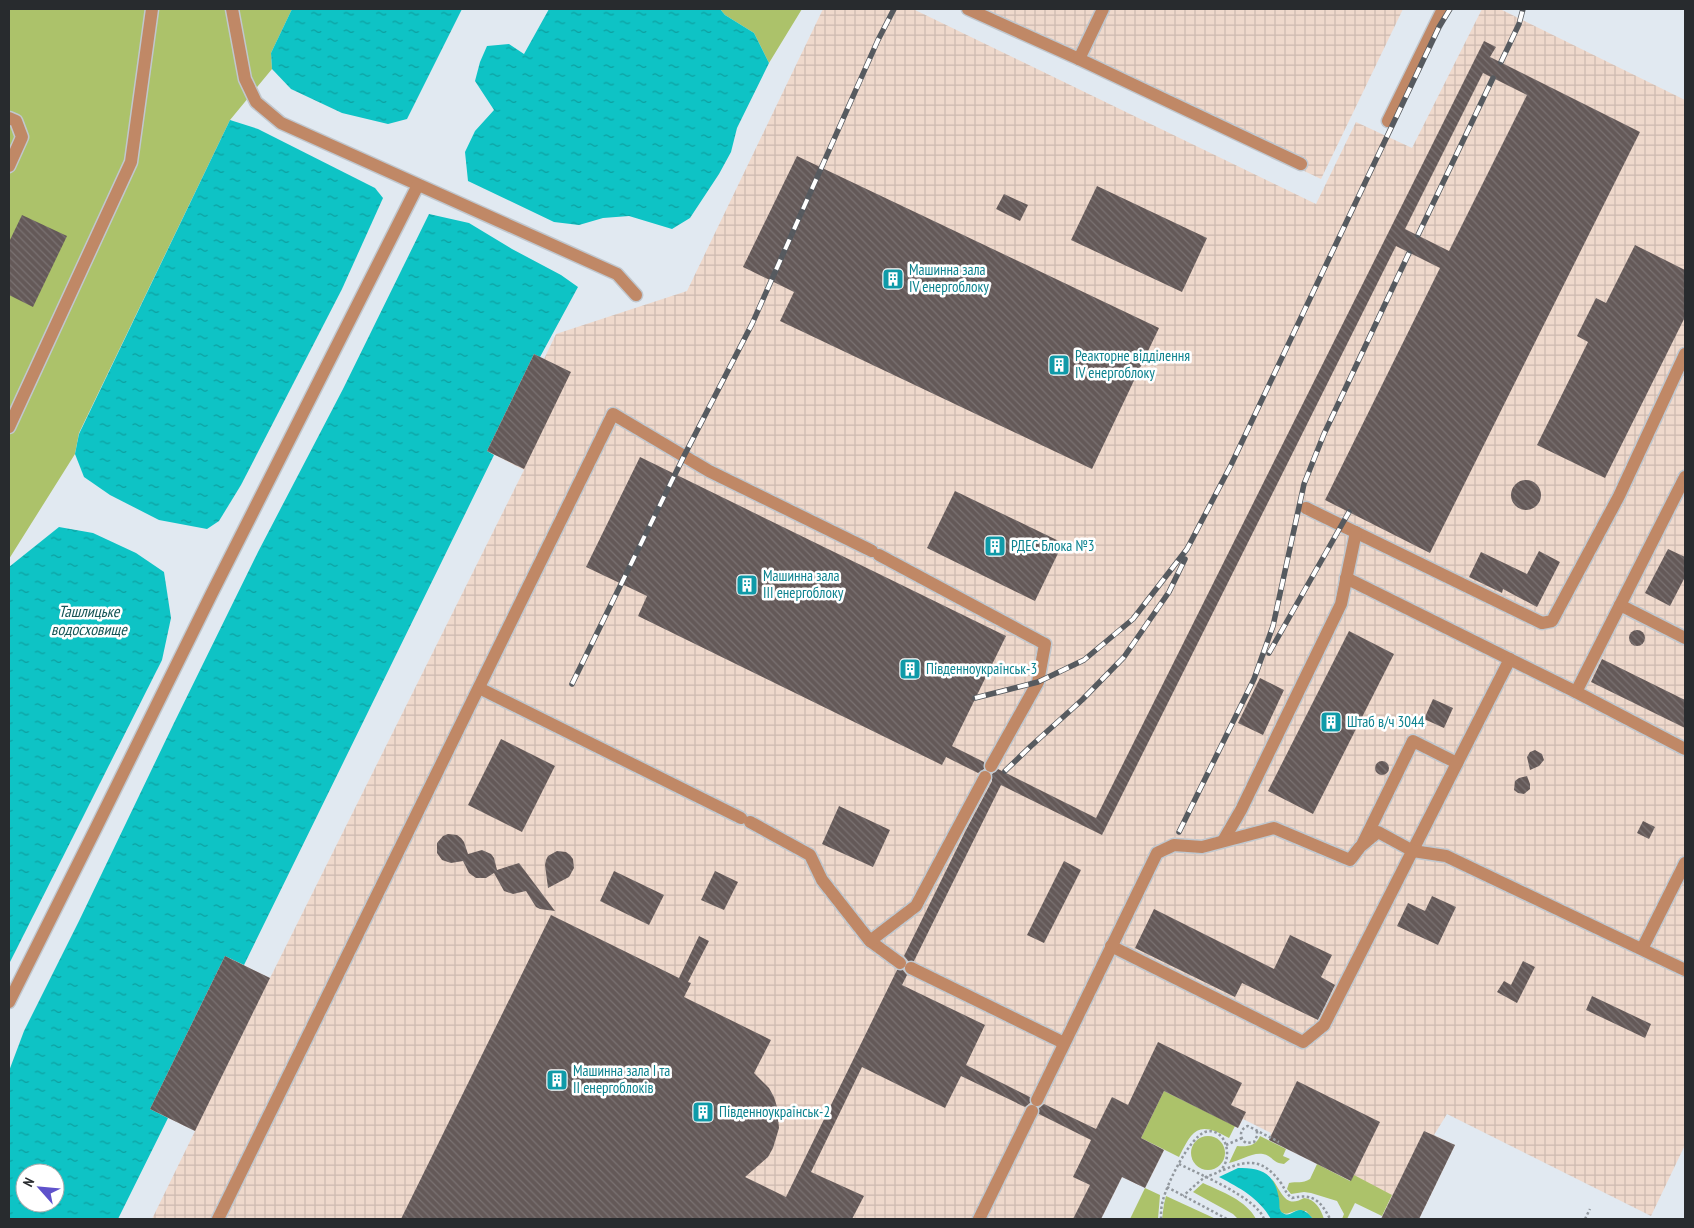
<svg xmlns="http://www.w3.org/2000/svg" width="1694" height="1228" font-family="'PT Sans Narrow',sans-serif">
<defs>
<pattern id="industrial-grid" width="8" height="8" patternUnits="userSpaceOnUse" patternTransform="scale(1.25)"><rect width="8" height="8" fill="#efd9cc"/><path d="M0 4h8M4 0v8" fill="none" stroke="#cdbab0"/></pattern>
<pattern id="water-ripples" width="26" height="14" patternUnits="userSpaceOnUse" patternTransform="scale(1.25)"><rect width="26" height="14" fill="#0ec3c5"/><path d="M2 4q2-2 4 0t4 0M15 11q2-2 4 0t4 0" fill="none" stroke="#0e9fa0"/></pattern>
<pattern id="building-back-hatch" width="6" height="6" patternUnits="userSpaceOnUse" patternTransform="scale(1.25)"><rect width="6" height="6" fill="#645958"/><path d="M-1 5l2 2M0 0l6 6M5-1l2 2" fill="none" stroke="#7a7272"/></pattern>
</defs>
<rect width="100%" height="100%" fill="#e1e9f1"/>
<g fill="url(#industrial-grid)">
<polygon points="823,9 913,9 1316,204 1356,122 1412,148 1482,9 1500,9 1685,100 1685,1145 1651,1216 1447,1114 1434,1135 1455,1145 1419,1219 1381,1219 1392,1195 1351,1181 1269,1140 1271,1133 1243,1119 1238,1128 1165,1091 1141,1138 1164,1150 1145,1188 1122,1177 1101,1219 152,1219 195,1131 150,1109 225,956 270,978 524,470 487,451 534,354 544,359 556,334 687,291"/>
<polygon points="964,9 1403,9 1321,179"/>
</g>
<g fill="#acc26a">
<polygon points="9,9 292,9 271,53 272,69 230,120 79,433 75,454 9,559"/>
<polygon points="720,9 802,9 769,63 754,33 725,15"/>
<path d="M1164,1091L1235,1126L1229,1138C1199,1121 1193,1128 1179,1157L1141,1138Z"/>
<circle cx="1208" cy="1153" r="17"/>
<path d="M1260,1136L1286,1149L1283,1156L1290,1159L1284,1164C1272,1163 1273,1156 1263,1154C1252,1152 1240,1161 1229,1163L1237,1146C1247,1147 1256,1146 1260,1136Z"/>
<path d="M1317,1164L1350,1181L1354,1175L1392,1195L1382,1216L1355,1203L1347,1219H1342L1344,1214L1337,1201L1311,1193L1304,1192L1291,1194L1287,1189L1289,1183C1297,1181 1302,1184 1310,1179Z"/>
<path d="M1272,1179C1282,1192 1285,1209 1304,1198C1315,1199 1321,1209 1324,1219H1313L1306,1211C1303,1211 1298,1210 1295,1211C1288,1213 1286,1216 1280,1211Z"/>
<path d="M1203,1183C1222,1192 1246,1200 1256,1219H1238L1233,1214L1193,1192Z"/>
<polygon points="1145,1188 1160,1195 1158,1219 1130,1219"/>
<polygon points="1166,1196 1216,1219 1162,1219 1164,1204"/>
</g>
<g fill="url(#water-ripples)" fill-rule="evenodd">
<polygon points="292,9 462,9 407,119 388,124 342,113 291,89 272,69 271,53"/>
<polygon points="549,9 720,9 725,15 754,33 769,63 737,128 731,152 719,174 690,218 672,229 629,216 603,218 579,225 554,222 468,181 465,152 475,131 494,110 475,81 480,62 487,46 509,44 524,54"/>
<polygon points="230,120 258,129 375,188 383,198 342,289 241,485 219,521 207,529 159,520 110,495 84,477 75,454 79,434"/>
<path d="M429,214L469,223L512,249L561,275L578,287L540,357L534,354L487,451L494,455L244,965L225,956L150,1109L168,1118L118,1219H9V1071L24,1031L79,921L174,723L258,552L343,389ZM25,1173H55V1203H25Z"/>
<polygon points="59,527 93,533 136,553 164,572 171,618 162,660 9,964 9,567"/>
<path d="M1238,1168C1262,1167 1275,1174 1279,1199C1280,1203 1278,1211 1283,1213C1293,1220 1297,1199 1313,1219H1271C1259,1198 1240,1188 1219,1177Z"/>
</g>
<g fill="url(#building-back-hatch)" fill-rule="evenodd">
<path d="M1484,41L1496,47L1490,57L1640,132L1430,553L1325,500L1440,268L1396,246L1102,835L1001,785L914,961H908L904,956L966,830L992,781V774L998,769L1096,818ZM1483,73L1527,95L1449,251L1405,229Z"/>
<polygon points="797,156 1159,328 1092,469 780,321 794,292 743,267"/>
<polygon points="1097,186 1207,238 1182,292 1071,240"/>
<polygon points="1004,194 1028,205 1020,221 996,209"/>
<polygon points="22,215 67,236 33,307 9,295 9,242"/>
<polygon points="1635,245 1685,270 1685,317 1605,478 1537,445 1588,342 1577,336 1596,298 1606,303"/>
<polygon points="534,354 571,372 524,469 487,451"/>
<polygon points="640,457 1006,636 952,746 984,762 984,769 978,773 946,757 942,765 638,616 647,596 586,567"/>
<circle cx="1526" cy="495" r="15"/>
<polygon points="955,491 1063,543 1035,601 927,548"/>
<polygon points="1668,549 1685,557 1685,577 1670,606 1645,593"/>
<polygon points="1539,551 1560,562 1537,607 1503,589 1502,593 1469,577 1481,552 1527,574"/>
<circle cx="1637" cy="638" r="8"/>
<polygon points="1349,631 1394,654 1313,814 1268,791"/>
<polygon points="1602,659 1685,700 1685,728 1591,682"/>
<polygon points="1260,678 1284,690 1263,735 1238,723"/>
<polygon points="1433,699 1453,708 1444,728 1424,719"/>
<polygon points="501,739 555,766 522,832 468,805"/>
<polygon points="1535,750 1542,754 1544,760 1539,766 1530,770 1527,757 1530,752"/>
<circle cx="1382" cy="768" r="7"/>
<polygon points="1527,776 1530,784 1530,789 1524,794 1518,793 1514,790 1515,781 1519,778"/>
<polygon points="839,806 890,830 873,867 822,844"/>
<polygon points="1643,821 1655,827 1649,839 1637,833"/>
<polygon points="448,834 457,835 461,838 464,842 468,854 482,850 491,854 494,858 497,870 519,863 555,911 540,909 536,907 526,891 513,894 504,891 494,873 486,878 476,878 469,873 463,861 451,863 442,860 437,853 437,843 443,836"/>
<polygon points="557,851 566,852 570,855 573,859 574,868 569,877 548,888 545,865 546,860 548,856"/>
<polygon points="1064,861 1081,870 1044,943 1027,935"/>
<polygon points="614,871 664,895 649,925 600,901"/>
<polygon points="715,871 738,882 724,910 701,900"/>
<polygon points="1432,896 1456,907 1438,945 1397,926 1408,903 1425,911"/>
<polygon points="1154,909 1274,969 1290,935 1332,955 1321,977 1335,985 1318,1020 1242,983 1235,997 1135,948"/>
<polygon points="551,915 679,978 699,936 709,941 688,982 691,983 684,997 771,1040 754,1073 769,1088 774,1097 777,1107 779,1128 773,1148 768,1157 745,1177 786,1197 897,970 903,970 907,975 902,985 985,1025 966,1065 1030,1097 1030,1103 1025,1107 961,1076 945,1108 862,1067 811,1172 864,1196 852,1219 401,1219"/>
<polygon points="225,956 270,978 195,1131 150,1109"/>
<polygon points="1523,961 1535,967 1517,1003 1497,992 1504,981 1511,985"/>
<polygon points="1592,996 1651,1024 1645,1038 1586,1010"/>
<polygon points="1158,1042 1242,1083 1231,1105 1246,1112 1238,1128 1164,1091 1141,1138 1164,1150 1145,1188 1122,1177 1101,1219 1073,1219 1090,1185 1073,1177 1091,1140 1039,1114 1039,1108 1044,1104 1096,1129 1112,1097 1128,1105"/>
<polygon points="1297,1081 1380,1122 1351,1181 1269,1140"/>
<polygon points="1424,1131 1455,1145 1419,1219 1381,1219"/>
</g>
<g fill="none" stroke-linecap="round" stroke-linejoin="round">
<g stroke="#c0c7ce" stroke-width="15">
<g id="minor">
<polyline points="232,9 245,79 256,102 281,123 617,274 636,295"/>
<polyline points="968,9 1079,59 1301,164"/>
<polyline points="1079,59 1103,9"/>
<polyline points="9,118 16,121 22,137 9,166"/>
<polyline points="1388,121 1443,9"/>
<polyline points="9,427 131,162 152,9"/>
<polyline points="1306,508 1542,623 1552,621 1619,496 1685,354"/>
<polyline points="879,555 1045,644 1038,682 991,766"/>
<polyline points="1346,578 1576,692 1685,749"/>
<polyline points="1620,605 1685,638"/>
<polyline points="479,688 741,818"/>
<polyline points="1576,692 1685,477"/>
<polyline points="750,822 810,855 822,880 870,941 900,963"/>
<polyline points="1223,841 1241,810 1341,604 1356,532"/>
<polyline points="1363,843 1413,741 1457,763"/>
<polyline points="870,941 916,906 985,777"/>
<polyline points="1111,946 1303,1042 1324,1025 1510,659"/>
<polyline points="1642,949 1685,863"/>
<polyline points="911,968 1064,1043"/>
<polyline points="9,1002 96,828 212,593 418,185"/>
<polyline points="1037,1100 1157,853 1174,845 1202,847 1274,828 1350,860 1360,847 1378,832 1413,851 1446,856 1685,970"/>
<polyline points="218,1219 613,414 709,471 872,551"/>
<polyline points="979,1219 1032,1111"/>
</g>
</g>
<g stroke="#92989e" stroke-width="2.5" stroke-dasharray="2.5 2.5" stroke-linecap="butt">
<path d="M1257,1131V1136L1254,1142L1246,1143C1239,1138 1239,1129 1248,1126L1279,1142"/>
<polyline points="1226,1145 1242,1138"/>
<path d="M1179,1164C1199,1174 1257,1198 1264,1219"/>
<path d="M1223,1170C1249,1159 1263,1159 1281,1183C1285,1189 1286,1194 1292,1198C1313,1193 1321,1201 1330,1219"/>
<polyline points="1167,1187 1227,1219"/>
<path d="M1161,1219C1161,1213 1161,1206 1163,1200C1167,1184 1189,1138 1205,1132C1225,1126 1234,1156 1221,1170C1217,1174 1209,1175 1204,1178C1197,1183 1190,1190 1183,1196"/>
<polyline points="1585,1219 1590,1209"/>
</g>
<use href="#minor" stroke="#c08866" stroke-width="12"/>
<g stroke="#565a5f" stroke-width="5.5">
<g id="rail">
<polyline points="1501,62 1519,24 1523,9"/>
<polyline points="1418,235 1493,78"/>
<polyline points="1269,653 1349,512"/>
<polyline points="572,684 684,456 752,324 878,40 894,9"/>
<polyline points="975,698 1038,682 1084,660 1133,619 1187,549 1231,465 1439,27 1450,9"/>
<polyline points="1005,771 1031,746 1082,700 1124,657 1169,592 1185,559"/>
<polyline points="1179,832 1254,679 1273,626 1304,484 1324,434 1409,253"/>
</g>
</g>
<use href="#rail" stroke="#fff" stroke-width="4" stroke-dasharray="11" stroke-linecap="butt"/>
</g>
<defs>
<g id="building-square" transform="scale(1.125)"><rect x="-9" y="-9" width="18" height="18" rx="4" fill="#0f9aa8" stroke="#fff"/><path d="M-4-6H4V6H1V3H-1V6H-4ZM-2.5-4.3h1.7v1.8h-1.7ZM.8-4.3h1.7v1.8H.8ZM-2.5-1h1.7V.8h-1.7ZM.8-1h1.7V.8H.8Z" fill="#fff"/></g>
</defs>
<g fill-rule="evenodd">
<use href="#building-square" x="893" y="279"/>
<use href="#building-square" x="1059" y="365"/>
<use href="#building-square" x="995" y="546"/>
<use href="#building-square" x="747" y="585"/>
<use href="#building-square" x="910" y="669"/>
<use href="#building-square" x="1331" y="722"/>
<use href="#building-square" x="557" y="1080"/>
<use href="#building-square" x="703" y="1112"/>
</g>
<g text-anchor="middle" stroke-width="5" stroke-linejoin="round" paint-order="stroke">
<g font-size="15" fill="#0d838f" stroke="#fff" text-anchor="start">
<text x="909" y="275">Машинна зала<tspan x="909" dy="17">IV енергоблоку</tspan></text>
<text x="1075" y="361">Реакторне відділення<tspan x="1075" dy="17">IV енергоблоку</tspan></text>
<text x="1011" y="551">РДЕС Блока №3</text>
<text x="763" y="581">Машинна зала<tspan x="763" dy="17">III енергоблоку</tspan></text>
<text x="926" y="674">Південноукраїнськ-3</text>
<text x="1347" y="727">Штаб в/ч 3044</text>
<text x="573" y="1076">Машинна зала I та<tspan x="573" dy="17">II енергоблоків</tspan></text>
<text x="719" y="1117">Південноукраїнськ-2</text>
</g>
<g font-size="16" font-style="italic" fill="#165656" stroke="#fff">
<text x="89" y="617">Ташлицьке<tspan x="89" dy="18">водосховище</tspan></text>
</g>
</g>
<rect width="1694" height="1228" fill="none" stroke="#282b2e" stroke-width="20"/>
<g transform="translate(40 1188) rotate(297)"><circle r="24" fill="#ffffff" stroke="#a9aaab"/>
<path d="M0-4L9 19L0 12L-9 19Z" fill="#5f52cb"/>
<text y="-8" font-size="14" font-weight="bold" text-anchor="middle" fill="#282b2e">N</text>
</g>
</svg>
